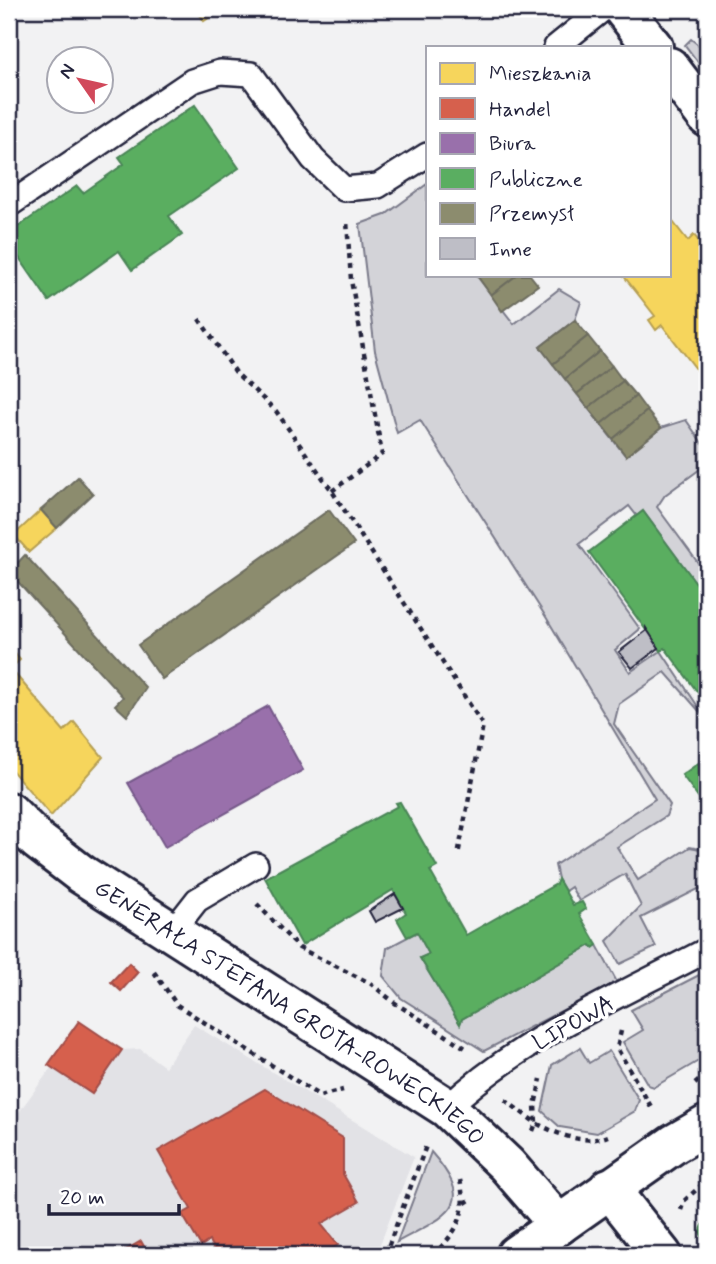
<svg xmlns="http://www.w3.org/2000/svg" width="716" height="1264" font-family="Mynerve,sans-serif">
<rect width="100%" height="100%" fill="#f2f2f3"/>
<filter id="ink" filterUnits="userSpaceOnUse"><feTurbulence type="fractalNoise" baseFrequency=".0143" numOctaves="2"/><feDisplacementMap in="SourceGraphic" scale="14" xChannelSelector="R" yChannelSelector="G"/><feConvolveMatrix kernelMatrix="1 2 1 2 8 2 1 2 1" color-interpolation-filters="sRGB"/></filter>
<g filter="url(#ink)">
<polygon fill="#e2e2e6" points="79,1021 122,1050 140,1049 165,1067 194,1025 414,1157 377,1252 371,1255 9,1255 9,1111 19,1112 51,1068 48,1065"/>
<g fill="#d3d3d8" stroke="#7a7a8a" stroke-width="2">
<polygon points="691,39 707,52 707,74 685,45"/>
<polygon points="427,184 427,275 476,275 514,324 559,289 581,302 575,320 540,347 625,455 661,428 686,420 707,450 707,464 665,495 657,507 707,575 707,598 643,511 637,516 629,506 579,544 640,629 615,650 630,672 661,651 707,720 665,672 619,704 614,724 670,805 666,816 617,847 638,880 690,847 705,850 707,854 707,900 700,888 641,918 656,947 620,964 607,941 641,906 625,874 579,901 571,887 565,891 558,879 555,865 655,799 546,617 420,420 397,433 375,351 360,224 385,215"/>
<polygon points="417,932 429,954 420,958 460,1024 462,1019 591,945 593,947 597,945 617,982 484,1051 401,998 383,976 387,948"/>
<polygon points="707,971 707,1056 654,1087 648,1085 623,1042 643,1030 631,1010"/>
<polygon points="580,1048 589,1063 609,1051 639,1100 635,1111 597,1133 560,1127 542,1111 552,1065"/>
<path d="M431,1152C480,1208 446,1215 397,1242Z"/>
</g>
<g fill="#f6d55c" stroke="#b69f52" stroke-width="2">
<polygon points="196,9 222,9 204,21"/>
<polygon points="670,218 688,241 694,235 707,252 707,383 662,325 656,330 649,320 655,316 623,275 669,275"/>
<polygon points="41,510 57,528 29,552 14,535"/>
<polygon points="9,646 20,660 10,669 9,667"/>
<polygon points="9,667 64,731 74,722 103,757 51,816 9,767"/>
</g>
<g fill="#d6604d" stroke="#a04d48" stroke-width="2">
<polygon points="129,963 138,972 121,991 111,982"/>
<polygon points="79,1021 122,1050 92,1094 48,1065"/>
<polygon points="265,1089 343,1138 343,1174 359,1202 321,1224 338,1245 321,1255 217,1255 209,1241 201,1246 182,1214 191,1209 158,1151"/>
<polygon points="141,1241 149,1255 117,1255"/>
</g>
<polygon fill="#9970ab" stroke="#755989" stroke-width="2" points="268,706 303,770 165,847 128,783"/>
<g fill="#5aae61" stroke="#498456" stroke-width="2">
<polygon points="195,105 239,168 169,216 182,235 132,270 119,251 49,301 9,243 9,233 77,186 83,193 124,164 119,157"/>
<polygon points="643,511 707,598 707,705 665,648 661,651 659,648 589,552"/>
<polygon points="707,757 707,809 682,775"/>
<polygon points="400,802 437,867 430,871 466,935 556,884 558,879 573,905 582,902 586,909 579,914 597,945 593,948 591,945 462,1019 460,1024 420,958 429,954 417,932 407,937 397,919 406,913 393,890 302,945 265,878 398,806 396,803"/>
<polygon points="707,1216 707,1247 700,1232"/>
</g>
<g fill="#8c8c6e" stroke="#6c6c5f" stroke-width="2">
<polygon points="481,275 517,275 491,295 478,277"/>
<polygon points="517,275 530,275 538,285 502,311 491,295"/>
<polygon points="575,320 588,336 553,364 540,347"/>
<polygon points="588,336 600,351 565,379 553,364"/>
<polygon points="600,351 612,366 577,394 565,379"/>
<polygon points="612,366 623,381 588,408 577,394"/>
<polygon points="623,381 636,396 601,424 588,408"/>
<polygon points="636,396 647,411 613,439 601,424"/>
<polygon points="647,411 661,428 626,456 613,439"/>
<polygon points="78,477 93,494 57,528 41,510"/>
<polygon points="329,510 354,544 162,679 138,645"/>
<polygon points="25,555 146,688 127,716 115,705 123,697 9,572"/>
</g>
<g fill="#bebec6" stroke="#22223b" stroke-width="2">
<polygon points="646,628 659,648 632,668 619,652 646,631"/>
<polygon points="395,894 403,908 375,922 369,911"/>
</g>
<g fill="none" stroke-linecap="round" stroke-linejoin="round">
<g stroke="#22223b" stroke-width="28">
<g id="lane">
<polyline points="556,47 603,9"/>
<polyline points="9,205 192,81 220,72 251,74 313,159 344,189 378,186 427,155"/>
<polyline points="172,932 197,900 256,865"/>
<path d="M447,1108C521,1038 618,997 707,950"/>
</g>
</g>
<g stroke="#22223b" stroke-width="44">
<g id="street">
<polyline points="623,9 653,47"/>
<polyline points="669,67 707,117"/>
<path id="s1" d="M9,812L38,841L81,874L447,1108L507,1165L559,1225"/>
<polyline points="609,1188 662,1255"/>
<polyline points="516,1255 674,1144 707,1125"/>
</g>
</g>
<g stroke="#22223b" stroke-width="4.5" stroke-dasharray="5 5" stroke-linecap="butt">
<polyline points="199,319 237,374 276,411 332,491 483,725 458,855"/>
<polyline points="332,491 382,454 351,280 347,221"/>
<polyline points="257,904 299,948 370,983 395,1003 467,1049"/>
<polyline points="154,972 177,1005 320,1096 343,1090"/>
<polyline points="621,1031 617,1048 653,1110"/>
<polyline points="695,1084 707,1073"/>
<polyline points="505,1100 536,1123 535,1105 541,1079"/>
<path d="M533,1131L536,1123C559,1135 583,1145 608,1136"/>
<polyline points="465,1203 473,1198"/>
<polyline points="681,1210 684,1201 707,1180"/>
<polyline points="385,1255 426,1146"/>
<path d="M433,1255C458,1231 468,1214 460,1180"/>
</g>
<use href="#lane" stroke="#fff" stroke-width="23"/>
<use href="#street" stroke="#fff" stroke-width="38"/>
</g>
</g>
<g text-anchor="middle" stroke-width="7" stroke-linejoin="round" paint-order="stroke">
<g font-size="23" fill="#22223b" stroke="#fff">
<text dy="8" stroke="none"><textPath href="#s1" startOffset="346">GENERAŁA STEFANA GROTA-ROWECKIEGO</textPath></text>
<text transform="translate(573 1022) rotate(-29)" y="8">LIPOWA</text>
</g>
</g>
<rect width="716" height="1264" fill="none" stroke="#fff" stroke-width="35"/>
<rect x="18" y="18" width="681" height="1229" fill="none" stroke="#22223b" stroke-width="2.5" filter="url(#ink)"/>
<rect x="426" y="46" width="245" height="231" fill="#ffffff" stroke="#a7a7b1" stroke-width="2"/>
<rect x="440" y="63" width="35" height="21" fill="#f6d55c" stroke="#a7a7b1" stroke-width="2"/>
<text x="489" y="80" font-size="21" fill="#22223b">Mieszkania</text>
<rect x="440" y="98" width="35" height="21" fill="#d6604d" stroke="#a7a7b1" stroke-width="2"/>
<text x="489" y="116" font-size="21" fill="#22223b">Handel</text>
<rect x="440" y="133" width="35" height="21" fill="#9970ab" stroke="#a7a7b1" stroke-width="2"/>
<text x="489" y="150" font-size="21" fill="#22223b">Biura</text>
<rect x="440" y="168" width="35" height="21" fill="#5aae61" stroke="#a7a7b1" stroke-width="2"/>
<text x="489" y="186" font-size="21" fill="#22223b">Publiczne</text>
<rect x="440" y="203" width="35" height="21" fill="#8c8c6e" stroke="#a7a7b1" stroke-width="2"/>
<text x="489" y="220" font-size="21" fill="#22223b">Przemysł</text>
<rect x="440" y="238" width="35" height="21" fill="#bebec6" stroke="#a7a7b1" stroke-width="2"/>
<text x="489" y="256" font-size="21" fill="#22223b">Inne</text>
<g transform="translate(80 80) rotate(304)"><circle r="33" fill="#ffffff" stroke="#a7a7b1" stroke-width="2"/>
<path d="M0-5L12 26L0 18L-12 26Z" fill="#d1495b"/>
<text y="-10" font-size="19" font-weight="bold" text-anchor="middle" fill="#22223b">N</text>
</g>
<path d="M49 1204v10h130v-10" fill="none" stroke="#22223b" stroke-width="3.5"/>
<text x="60" y="1204" font-size="21" fill="#22223b" stroke="#ffffff" stroke-width="5" paint-order="stroke">20 m</text>
</svg>
